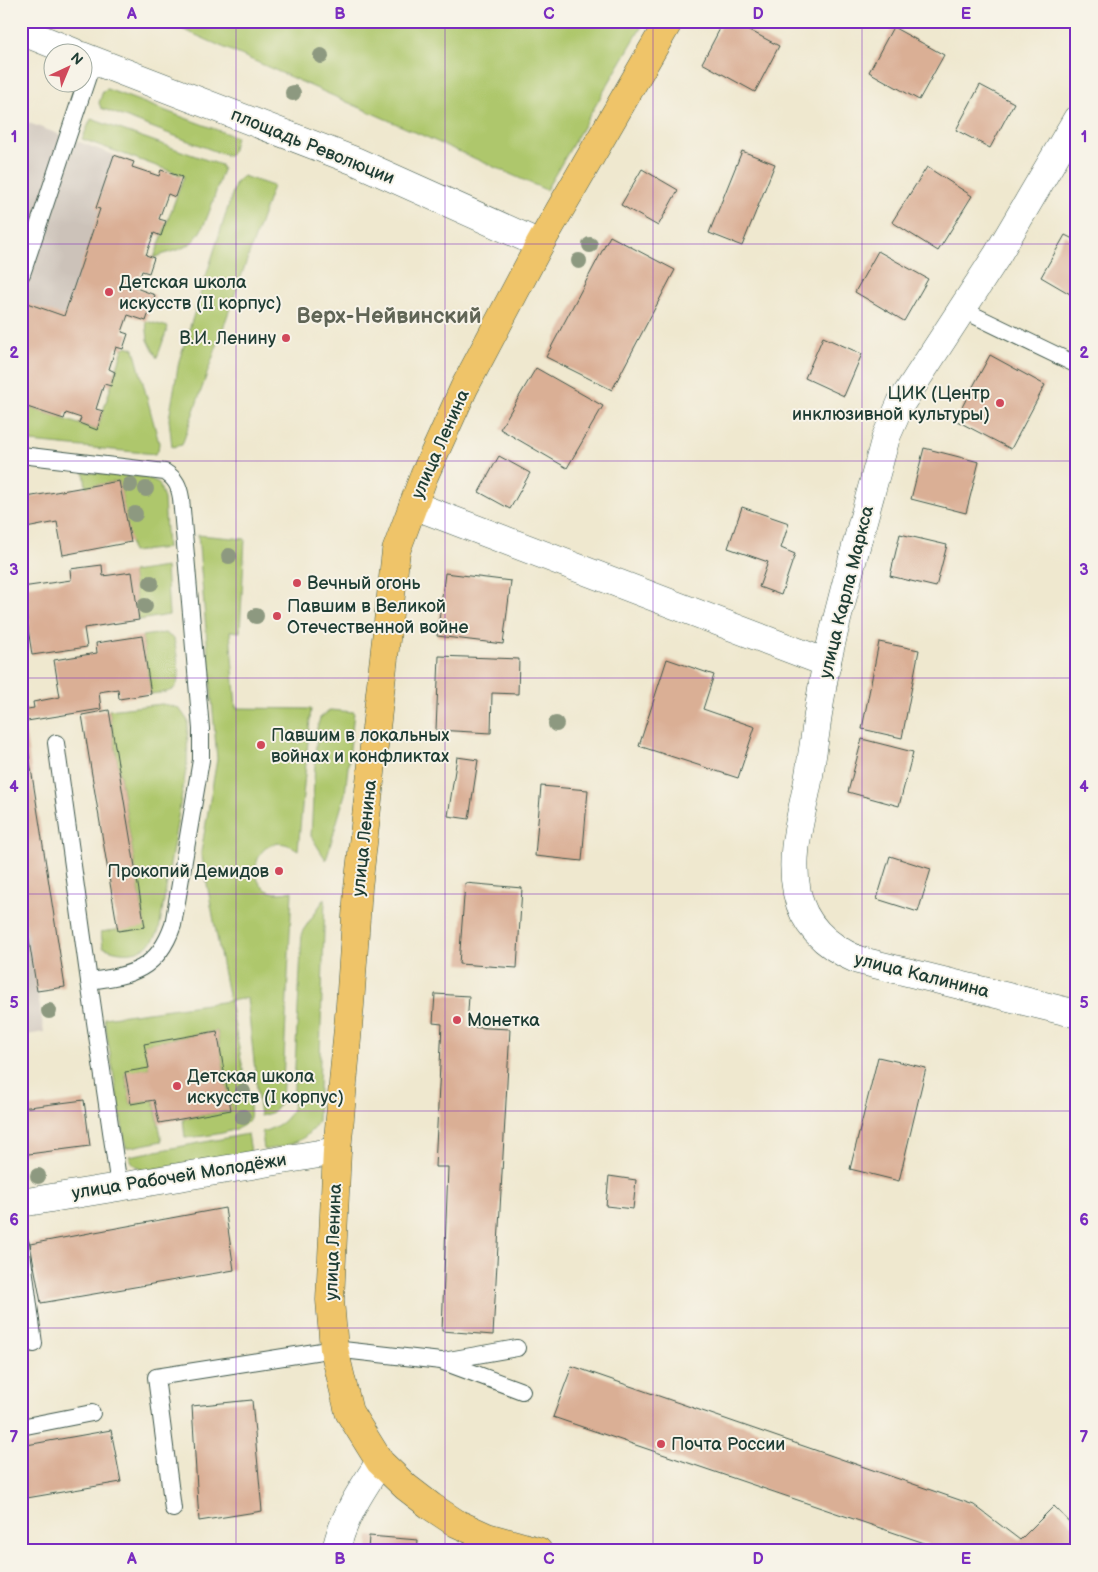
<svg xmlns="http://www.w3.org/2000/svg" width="1098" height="1572" font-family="'Balsamiq Sans',sans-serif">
<rect width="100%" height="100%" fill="#f7f3e8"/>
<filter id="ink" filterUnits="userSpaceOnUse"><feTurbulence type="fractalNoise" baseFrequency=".02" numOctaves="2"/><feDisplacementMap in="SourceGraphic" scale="10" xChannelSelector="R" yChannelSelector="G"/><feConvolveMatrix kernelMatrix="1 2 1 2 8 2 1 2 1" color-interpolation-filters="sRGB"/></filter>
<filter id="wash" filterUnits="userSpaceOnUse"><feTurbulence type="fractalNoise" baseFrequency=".0096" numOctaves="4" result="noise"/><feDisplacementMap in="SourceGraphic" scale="20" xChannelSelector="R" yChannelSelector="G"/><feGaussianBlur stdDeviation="1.12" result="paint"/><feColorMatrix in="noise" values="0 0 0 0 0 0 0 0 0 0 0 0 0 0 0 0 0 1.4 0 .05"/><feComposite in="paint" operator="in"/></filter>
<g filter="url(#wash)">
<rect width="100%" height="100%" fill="#efe8cf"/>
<g fill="#ccc2b9">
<polygon points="21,120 114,155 96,207 100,209 64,316 24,302 21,311"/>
<polygon points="21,890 44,1032 21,1036"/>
</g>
<g fill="#aec76c" stroke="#668250">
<polygon points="185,21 645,21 546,190 182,29"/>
<polygon points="107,89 236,137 232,153 228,156 101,108 99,103 103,91"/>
<path d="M91,119L221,165L223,170C215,191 207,234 187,246C177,251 164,253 154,258L184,176L82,139Z"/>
<polygon points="243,176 273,186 182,445 172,447 169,419 179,361 236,182"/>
<polygon points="146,321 168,327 157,358 148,340"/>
<polygon points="127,346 134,349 159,443 158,451 155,454 21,441 21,405 97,430 123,349"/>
<polygon points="84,472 146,477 159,483 164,499 167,548 132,552 119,481 86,487"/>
<path d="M198,535L245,539L240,632L230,631L236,708L311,709L298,850C251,819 236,907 292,891L282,1102L271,1113L260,1116L247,998L230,1001L250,1106C250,1109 251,1114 250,1117C245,1134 201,1136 185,1138L183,1119L231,1110L217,1031L145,1044L149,1068L125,1073L131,1104L154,1100L162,1141L126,1148L104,1018L229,1001L201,852L217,759Z"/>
<polygon points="166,567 169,615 139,620 132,572"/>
<path d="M165,633L174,639C176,651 184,684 172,690C166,693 157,693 151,694L142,636Z"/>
<path d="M162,704L179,708L188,721L187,764L159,930C149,954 126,957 103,947L101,932L145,926L109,710Z"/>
<polygon points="330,710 354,712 345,794 326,860 311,836 317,728 320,718"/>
<path d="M325,898L318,1121C306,1143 287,1146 264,1150L262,1132C277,1127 289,1121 293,1105L302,932Z"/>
<polygon points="248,1134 251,1152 143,1171 133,1164 129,1156"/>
</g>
<g id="blocks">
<g fill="#daaf95">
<polygon points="724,21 732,21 779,46 755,92 702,63"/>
<polygon points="893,27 944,55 919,100 869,72"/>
<polygon points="980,85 1014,103 990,148 956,130"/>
<polygon points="742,151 775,164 742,246 709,233"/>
<polygon points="114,155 134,162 132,167 159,176 161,170 182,177 175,197 168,194 159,219 166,221 161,236 154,233 146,255 154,258 149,273 142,271 136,288 155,295 146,321 128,315 122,332 128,334 123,349 116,347 109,369 115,372 111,386 104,384 96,409 103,411 97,430 79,423 81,418 66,413 64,419 21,405 21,311 24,302 64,316 100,209 96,208"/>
<polygon points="927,167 972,196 938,251 892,222"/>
<polygon points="642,169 678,190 658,226 621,205"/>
<polygon points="1065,235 1077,241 1077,298 1041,277"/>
<polygon points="610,236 675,270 612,390 546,357"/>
<polygon points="878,251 928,279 904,321 855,292"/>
<polygon points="823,337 862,354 844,396 805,378"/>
<polygon points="990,355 1045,385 1011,449 955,420"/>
<polygon points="536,368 603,406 567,468 500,429"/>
<polygon points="924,448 979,462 966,513 911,499"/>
<polygon points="499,456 530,473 510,509 479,492"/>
<polygon points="119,481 131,542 63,555 57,522 21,529 21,498"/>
<polygon points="742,507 789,523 781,548 795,554 781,595 759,587 768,562 728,548"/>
<polygon points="900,534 947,545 936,587 890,576"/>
<polygon points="102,565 103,576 132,572 139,620 84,628 87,647 32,655 22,587 71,580 70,569"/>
<polygon points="445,573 511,581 503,644 437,636"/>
<polygon points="142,636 151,694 119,699 118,689 99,692 101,709 21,722 21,710 34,708 33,702 60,697 54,660 97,653 96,643"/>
<polygon points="879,642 919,650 902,738 862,729"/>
<polygon points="439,656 519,659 518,694 492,693 491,733 436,730"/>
<polygon points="667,659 714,675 703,709 755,727 738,778 639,746"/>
<polygon points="109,710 145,927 118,931 82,715"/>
<polygon points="21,723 24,723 65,987 37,991 21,890"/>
<polygon points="862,739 913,752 899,806 848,792"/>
<polygon points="457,757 478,760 469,819 448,816"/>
<polygon points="541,786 588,790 582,861 535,856"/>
<polygon points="890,856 931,869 918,912 877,899"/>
<polygon points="465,883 522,888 517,968 459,964"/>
<polygon points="435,994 469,996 467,1027 510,1029 493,1335 442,1331 448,1167 435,1167 442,1024 433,1023"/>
<polygon points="217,1031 231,1110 159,1123 154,1100 131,1104 125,1072 149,1068 144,1044"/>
<polygon points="878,1057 926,1068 899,1181 850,1169"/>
<polygon points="84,1100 90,1146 21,1155 21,1108"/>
<polygon points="609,1176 636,1180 633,1209 606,1206"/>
<polygon points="225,1208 234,1270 41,1303 30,1244"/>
<polygon points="572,1366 974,1505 1020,1540 1054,1506 1077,1530 1077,1551 948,1551 553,1417"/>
<polygon points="252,1400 262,1511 199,1521 192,1406"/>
<polygon points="111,1430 121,1482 21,1499 21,1446"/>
<polygon points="369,1536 418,1540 417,1551 368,1551"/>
</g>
</g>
</g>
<g filter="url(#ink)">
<use href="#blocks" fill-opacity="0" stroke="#3e574b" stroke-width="1"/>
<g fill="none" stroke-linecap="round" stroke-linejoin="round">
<g stroke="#3e574b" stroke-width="18">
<g id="service">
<polyline points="22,274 93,61"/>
<polyline points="961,309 1077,365"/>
<path d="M21,455L165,472C176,479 179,486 181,498L201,729V760L173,925C158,969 132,976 89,981L119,1186"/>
<polyline points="56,743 89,981"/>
<polyline points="21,1244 34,1344"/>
<polyline points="443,1361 517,1348"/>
<polyline points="21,1427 92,1413"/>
<polyline points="173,1509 156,1377 334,1349 441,1361 522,1391"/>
</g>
</g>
<g stroke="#3e574b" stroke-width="29">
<g id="minor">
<polyline points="21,31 73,52"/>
<polyline points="82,56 355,161 540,244"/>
<path d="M1077,119L996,257L901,403L886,437C866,511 844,586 827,661C819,700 815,741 808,781C801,819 789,854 797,893C804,927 828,947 858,960L1077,1014"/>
<polyline points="413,505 827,663"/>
<polyline points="21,1203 337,1151"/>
<path d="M336,1551C342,1519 362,1489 380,1462"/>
</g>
</g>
<g stroke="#3e574b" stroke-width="29">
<polyline id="primary" points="538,1551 487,1537 456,1523 432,1507 406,1487 380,1462 349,1412 334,1349 330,1300 337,1151 350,1005 358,888 396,551 424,476 464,388 540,244 669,21"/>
</g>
<use href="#service" stroke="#fff" stroke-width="16"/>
<use href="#minor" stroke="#fff" stroke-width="28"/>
<use href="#primary" stroke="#efc469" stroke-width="28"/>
</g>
<g fill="#8d9980">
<circle cx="321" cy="56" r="8"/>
<circle cx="293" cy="93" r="8"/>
<circle cx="590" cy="245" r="8"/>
<circle cx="579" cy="261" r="8"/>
<circle cx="130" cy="485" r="8"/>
<circle cx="146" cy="489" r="8"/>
<circle cx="135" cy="514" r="8"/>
<circle cx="229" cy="556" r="8"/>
<circle cx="151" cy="583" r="8"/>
<circle cx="145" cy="606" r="8"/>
<circle cx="256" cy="616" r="8"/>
<circle cx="556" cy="724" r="8"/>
<circle cx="49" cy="1011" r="8"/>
<circle cx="243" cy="1092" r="8"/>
<circle cx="243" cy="1117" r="8"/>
<circle cx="38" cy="1176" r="8"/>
</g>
</g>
<path fill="none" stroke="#7b2cbf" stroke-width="1" stroke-opacity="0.55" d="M236,21V1551M445,21V1551M653,21V1551M862,21V1551M21,244H1077M21,461H1077M21,678H1077M21,894H1077M21,1111H1077M21,1328H1077"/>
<g fill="#d1495b" stroke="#f7f3e8" stroke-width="2">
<circle cx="109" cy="292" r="5"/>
<circle cx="286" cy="338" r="5"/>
<circle cx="1000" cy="403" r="5"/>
<circle cx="297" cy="583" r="5"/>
<circle cx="277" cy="616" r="5"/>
<circle cx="261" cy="745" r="5"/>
<circle cx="279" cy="871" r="5"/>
<circle cx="457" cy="1020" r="5"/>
<circle cx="177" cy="1086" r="5"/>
<circle cx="661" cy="1444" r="5"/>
</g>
<g text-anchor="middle" stroke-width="4" stroke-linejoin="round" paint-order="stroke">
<g font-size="18" fill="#1f3d34" stroke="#f7f3e8">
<text transform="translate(313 146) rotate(22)" y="6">площадь Революции</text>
<text transform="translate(440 444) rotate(-66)" y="6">улица Ленина</text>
<text transform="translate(846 592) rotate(-76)" y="6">улица Карла Маркса</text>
<text transform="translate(364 838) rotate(-84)" y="6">улица Ленина</text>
<text transform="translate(922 975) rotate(14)" y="6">улица Калинина</text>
<text transform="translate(179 1176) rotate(-9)" y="6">улица Рабочей Молодёжи</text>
<text transform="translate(333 1242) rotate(-88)" y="6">улица Ленина</text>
</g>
<g font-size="18" fill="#1f3d34" stroke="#f7f3e8" text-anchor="start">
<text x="119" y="288">Детская школа<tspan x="119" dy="21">искусств (II корпус)</tspan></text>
<text x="276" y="344" text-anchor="end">В.И. Ленину</text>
<text x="990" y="399" text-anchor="end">ЦИК (Центр<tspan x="990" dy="21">инклюзивной культуры)</tspan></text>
<text x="307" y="589">Вечный огонь</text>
<text x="287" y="612">Павшим в Великой<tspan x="287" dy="21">Отечественной войне</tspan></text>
<text x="271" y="741">Павшим в локальных<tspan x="271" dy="21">войнах и конфликтах</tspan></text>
<text x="269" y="877" text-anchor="end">Прокопий Демидов</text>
<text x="467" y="1026">Монетка</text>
<text x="187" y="1082">Детская школа<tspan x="187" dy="21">искусств (I корпус)</tspan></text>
<text x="671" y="1450">Почта России</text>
</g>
<g font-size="22" font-weight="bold" fill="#606556" stroke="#f7f3e8">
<text x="389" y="323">Верх-Нейвинский</text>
</g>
</g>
<rect width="1098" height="1572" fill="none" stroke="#f7f3e8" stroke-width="55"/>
<g transform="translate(68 68) rotate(44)"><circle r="24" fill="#f7f3e8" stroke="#a1aaa0"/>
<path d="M0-4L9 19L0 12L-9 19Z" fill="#d1495b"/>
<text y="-8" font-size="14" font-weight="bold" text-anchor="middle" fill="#1f3d34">N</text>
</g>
<rect x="28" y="28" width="1042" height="1516" fill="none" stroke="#7b2cbf" stroke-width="2"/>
<g font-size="16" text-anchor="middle" font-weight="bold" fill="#7b2cbf">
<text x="132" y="19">A</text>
<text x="340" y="19">B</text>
<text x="549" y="19">C</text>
<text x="758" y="19">D</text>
<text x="966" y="19">E</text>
<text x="14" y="142">1</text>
<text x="1084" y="142">1</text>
<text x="14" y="358">2</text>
<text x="1084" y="358">2</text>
<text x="14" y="575">3</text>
<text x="1084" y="575">3</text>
<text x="14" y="792">4</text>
<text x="1084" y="792">4</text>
<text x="14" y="1008">5</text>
<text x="1084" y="1008">5</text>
<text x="14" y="1225">6</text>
<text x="1084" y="1225">6</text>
<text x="14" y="1442">7</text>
<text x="1084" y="1442">7</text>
<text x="132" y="1564">A</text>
<text x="340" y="1564">B</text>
<text x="549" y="1564">C</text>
<text x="758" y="1564">D</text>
<text x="966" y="1564">E</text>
</g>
</svg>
